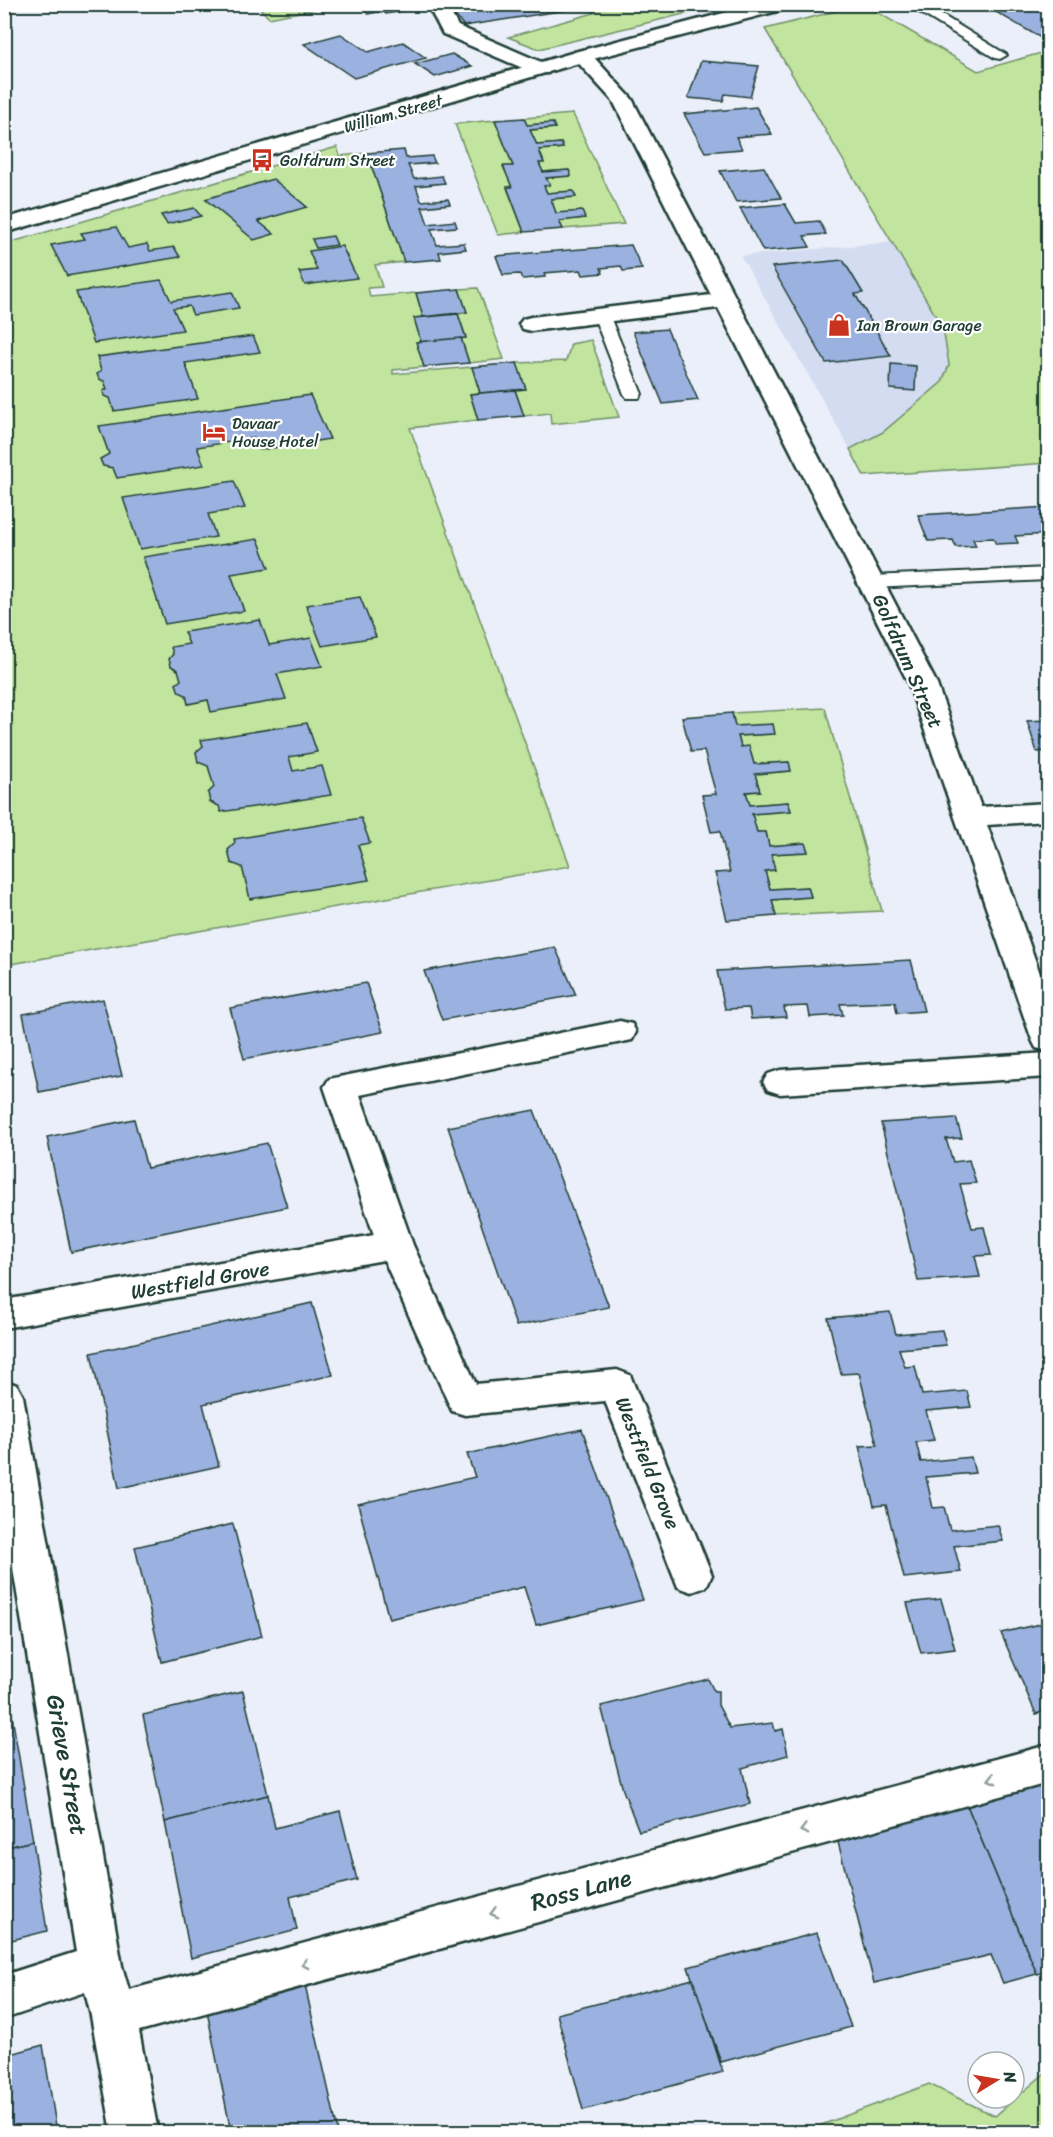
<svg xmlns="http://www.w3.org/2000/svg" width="1053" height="2137" font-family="Sriracha,sans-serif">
<rect width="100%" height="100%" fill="#ebeff9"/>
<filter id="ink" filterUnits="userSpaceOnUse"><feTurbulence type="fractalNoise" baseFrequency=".0167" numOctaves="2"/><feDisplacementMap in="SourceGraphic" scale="12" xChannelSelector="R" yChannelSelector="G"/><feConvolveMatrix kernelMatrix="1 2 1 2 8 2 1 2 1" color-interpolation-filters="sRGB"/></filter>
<g filter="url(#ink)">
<polygon fill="#d3dcf1" points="893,242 943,328 949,365 942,382 883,432 850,449 741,256"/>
<g fill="#c1e49e" stroke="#709069" stroke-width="1.5">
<polygon points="627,4 721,5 539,49 508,37 594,13 592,10"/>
<polygon points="257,5 336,5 269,18"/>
<polygon points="860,5 865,5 978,71 1048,51 1048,463 864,476 850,449 883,432 942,382 949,365 943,328 765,29"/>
<polygon points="573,114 624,224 563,229 559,221 585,218 556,213 551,199 575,196 573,191 547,193 544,186 549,185 546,178 571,175 569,170 543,172 539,163 544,162 539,150 563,148 561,143 537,145 530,130 555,128 553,123 527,125 524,118"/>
<polygon points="495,120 513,166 504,167 512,187 507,188 524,232 498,235 455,124"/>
<polygon points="337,147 340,156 367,153 404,262 375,265 382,287 368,288 370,297 416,293 423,317 414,318 421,342 417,343 424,367 393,370 393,374 472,367 480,393 470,394 478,420 410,428 570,866 5,965 5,244"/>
<polygon points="478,288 504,359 469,363 461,338 466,337 458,314 467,312 459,289"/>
<polygon points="591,340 619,417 551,424 550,413 524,416 515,390 517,363 566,361 571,344"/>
<polygon points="825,708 882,911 776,916 772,900 811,896 808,887 770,889 765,871 775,870 771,854 808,851 805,843 769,846 766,832 757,832 752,814 791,810 788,802 750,805 746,792 760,791 755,774 791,771 788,762 754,764 749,747 741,747 738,736 774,734 735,726 732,713"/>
<polygon points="1045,2073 1048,2074 1048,2132 803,2132 929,2084 995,2116"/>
</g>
<g fill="#9bb1df" stroke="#1f3d34" stroke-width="1.5">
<polygon points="360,4 418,4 411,6 414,9 386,14 383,11 368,14"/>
<polygon points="499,4 582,4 585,7 464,26 452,12"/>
<polygon points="982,4 1048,4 1048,42"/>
<polygon points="341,34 368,52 403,42 426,58 354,78 304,44"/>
<polygon points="452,54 472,66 435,77 415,64"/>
<polygon points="701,61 759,66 750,97 725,94 723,101 688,98"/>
<polygon points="756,107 772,134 736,137 742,149 705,152 684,114"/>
<polygon points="524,118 527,125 553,123 555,128 530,130 537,145 561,143 563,148 539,150 544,163 539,163 543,172 569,170 571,176 546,178 550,185 544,186 547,193 573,191 576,197 551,199 556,213 582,211 585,218 559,221 563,229 524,232 507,187 512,187 503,166 513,166 495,120"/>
<polygon points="404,150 406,158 432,156 435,163 408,165 414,179 442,176 445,183 416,186 421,201 448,199 450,204 422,207 428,224 455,221 457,227 431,229 437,245 464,243 466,249 439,252 441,259 404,262 367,153"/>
<polygon points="764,167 781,198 736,202 720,171"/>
<polygon points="273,179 307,207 258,221 274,234 254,240 205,199"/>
<polygon points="785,204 796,223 819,221 826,234 804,236 810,247 763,251 740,208"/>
<polygon points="194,208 201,216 167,224 161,215"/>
<polygon points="116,227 128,248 147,244 150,251 174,247 180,257 67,276 51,245 85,239 81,233"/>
<polygon points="333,236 337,245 316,248 312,239"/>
<polygon points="631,245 642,269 623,271 621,266 601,268 603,273 583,275 581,270 544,273 545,277 522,279 520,274 503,275 496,256"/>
<polygon points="342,246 357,278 305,285 299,272 317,270 309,251"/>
<polygon points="843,260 863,293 855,294 891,356 826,363 772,267"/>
<polygon points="161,280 171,301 232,292 239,308 193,315 189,306 173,308 183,330 94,343 76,292"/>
<polygon points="459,289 467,312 423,317 416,293"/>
<polygon points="458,314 466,338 421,342 414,318"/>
<polygon points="667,329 698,400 663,404 633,332"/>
<polygon points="253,336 260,352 185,363 198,399 114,411 110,398 104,396 103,391 107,389 104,381 99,379 97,374 101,371 97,357"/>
<polygon points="461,338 469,363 424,367 416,342"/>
<polygon points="517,363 526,389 480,393 472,367"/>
<polygon points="891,364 916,366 915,391 890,389"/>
<polygon points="515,390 524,416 478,420 470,394"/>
<polygon points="310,395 330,439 260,450 255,438 197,447 204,465 117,478 113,468 103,466 100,459 109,454 99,426"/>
<polygon points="234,481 245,508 208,514 216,537 140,549 123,498"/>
<polygon points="1048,507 1048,534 1015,536 1018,543 996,544 993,538 973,539 976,546 956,547 953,540 928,541 918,515"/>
<polygon points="258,539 269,568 231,574 244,611 165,624 143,557"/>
<polygon points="360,597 376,637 322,646 306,605"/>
<polygon points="260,620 269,645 311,638 322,666 277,674 286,699 211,712 208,700 188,704 186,695 179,692 176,684 181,680 178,670 171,666 169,659 173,654 171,647 189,644 184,632"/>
<polygon points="732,713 735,726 773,724 775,734 738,736 741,747 749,746 754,764 789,762 791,771 755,774 760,791 746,792 750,805 788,802 791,811 752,814 757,832 766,832 769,846 805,843 808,852 771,854 775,870 765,871 770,889 808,887 811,897 772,900 776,916 727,920 715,873 730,872 720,831 711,832 702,795 716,794 704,751 691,752 682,717"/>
<polygon points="1048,720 1048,751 1037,752 1027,721"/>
<polygon points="307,723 317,752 289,757 293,771 322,766 331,795 221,812 219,806 210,802 208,793 214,787 208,766 198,762 196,752 203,746 201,740"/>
<polygon points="361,818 370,843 358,845 369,880 250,899 242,867 231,863 228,850 235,843 234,839"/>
<polygon points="555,947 576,995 442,1020 424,971"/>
<polygon points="911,960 924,1011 897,1013 895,1002 840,1004 843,1015 810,1017 808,1006 784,1007 786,1017 751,1019 749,1008 725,1009 717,971"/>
<polygon points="366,983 383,1032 244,1059 230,1008"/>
<polygon points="103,999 122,1076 39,1092 23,1014"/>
<polygon points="534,1110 609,1307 516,1326 448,1127"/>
<polygon points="956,1118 962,1138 946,1139 953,1162 969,1160 976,1183 960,1184 972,1228 984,1227 991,1255 975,1256 980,1277 918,1281 881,1123"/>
<polygon points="134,1119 147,1168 267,1143 287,1207 71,1252 47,1137"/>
<polygon points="312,1303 333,1375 203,1404 219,1466 119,1488 91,1353"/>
<polygon points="890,1312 896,1334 942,1330 946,1345 899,1349 905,1367 915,1366 922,1395 967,1391 971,1407 926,1411 934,1440 916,1442 921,1462 971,1457 975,1473 926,1477 933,1508 944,1507 950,1530 998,1525 1003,1541 954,1546 961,1572 904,1578 886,1505 874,1506 859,1446 877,1445 859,1373 841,1374 828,1318"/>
<polygon points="582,1429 643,1600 536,1625 524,1587 389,1619 358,1504 475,1477 467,1454"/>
<polygon points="233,1524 262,1636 162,1662 135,1547"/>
<polygon points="941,1599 955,1649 921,1653 907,1603"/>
<polygon points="1048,1622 1048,1710 1036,1714 1001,1633"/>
<polygon points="708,1679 714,1691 718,1691 718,1705 730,1728 773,1723 775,1731 783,1729 788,1755 742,1768 750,1804 639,1831 623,1790 601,1706"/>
<polygon points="243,1691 268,1795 165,1822 143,1715"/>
<polygon points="8,1692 33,1841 4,1848 4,1693"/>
<polygon points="1048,1782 1048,1971 1037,1974 966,1803"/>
<polygon points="268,1795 275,1828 340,1811 357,1880 290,1897 297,1930 191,1958 165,1822"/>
<polygon points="966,1803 1037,1974 1003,1983 991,1955 874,1983 837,1838"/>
<polygon points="33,1841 47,1931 4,1942 4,1848"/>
<polygon points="817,1933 851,2027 721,2062 688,1967"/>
<polygon points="693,1979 723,2072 583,2110 557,2014"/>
<polygon points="304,1981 338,2132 231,2132 206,2006"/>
<polygon points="43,2045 57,2132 4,2132 4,2056"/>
</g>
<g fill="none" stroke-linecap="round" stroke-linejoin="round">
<g stroke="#1f3d34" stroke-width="4">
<g id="service">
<polygon points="906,4 924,4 1007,55 1000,59 995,58"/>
<polygon points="602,312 608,313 610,317 642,394 639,398 627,398 624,394 594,317 596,313"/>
<polygon points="1048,568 1048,580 872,588 865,586 862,582 865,578 872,576"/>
</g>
</g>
<g stroke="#1f3d34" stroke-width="5">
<g id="minor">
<polygon points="427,4 446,4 458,26 548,65 551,69 548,73 534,73 443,34"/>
<polygon points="582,50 589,52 632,99 936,682 981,807 1048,803 1048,821 987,825 1048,996 1048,1051 1036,1048 1032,1040 908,682 718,308 531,331 523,329 519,324 523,319 531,317 711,295 613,101 572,56 575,52"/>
<polygon points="620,1021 632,1024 636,1032 632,1040 360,1095 413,1245 476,1384 617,1370 630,1375 712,1575 706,1587 692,1592 678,1587 605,1401 465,1415 452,1411 384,1260 4,1328 4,1300 374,1235 324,1087 329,1079"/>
<polygon points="1048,1053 1048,1077 780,1094 768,1090 763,1082 768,1074 780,1070"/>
<polygon points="4,1381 17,1385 23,1396 122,1966 129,1990 1048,1745 1048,1783 139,2031 158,2132 112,2132 91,2016 85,1992 4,2019 4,1975 76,1952 4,1514"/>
</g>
</g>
<g stroke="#1f3d34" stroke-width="5">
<polygon id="primary" points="758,4 791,4 789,8 589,60 4,233 4,219 575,52"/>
</g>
<use href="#service" fill="#fff" fill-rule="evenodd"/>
<use href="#minor" fill="#fff" fill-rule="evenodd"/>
<use href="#primary" fill="#fff" fill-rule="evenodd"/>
</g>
<defs><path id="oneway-chevron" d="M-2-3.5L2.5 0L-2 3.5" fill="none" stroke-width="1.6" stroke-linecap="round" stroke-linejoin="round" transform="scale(1.5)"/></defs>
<g stroke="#8f9e9a">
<use href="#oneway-chevron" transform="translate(992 1779) rotate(165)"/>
<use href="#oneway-chevron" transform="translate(804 1830) rotate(165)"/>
<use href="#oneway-chevron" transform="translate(494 1913) rotate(165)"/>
<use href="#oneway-chevron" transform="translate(305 1964) rotate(165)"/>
</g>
</g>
<defs>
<g id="bus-bare" transform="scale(1.8)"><path d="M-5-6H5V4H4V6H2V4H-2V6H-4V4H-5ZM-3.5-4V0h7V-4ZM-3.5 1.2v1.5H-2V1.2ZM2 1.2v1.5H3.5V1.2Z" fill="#c8321e" stroke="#fff" stroke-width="2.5" paint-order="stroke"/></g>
<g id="shop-bare" transform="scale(1.8)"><path d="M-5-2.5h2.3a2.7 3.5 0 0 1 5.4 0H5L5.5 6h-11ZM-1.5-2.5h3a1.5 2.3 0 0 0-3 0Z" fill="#c8321e" stroke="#fff" stroke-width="2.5" paint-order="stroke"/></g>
<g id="hotel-bare" transform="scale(1.8)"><path d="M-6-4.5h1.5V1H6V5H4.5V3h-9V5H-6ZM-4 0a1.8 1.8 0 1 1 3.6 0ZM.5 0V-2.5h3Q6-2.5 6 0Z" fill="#c8321e" stroke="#fff" stroke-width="2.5" paint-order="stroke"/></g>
</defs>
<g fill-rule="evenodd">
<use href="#bus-bare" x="262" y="160"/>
<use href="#shop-bare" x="839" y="325"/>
<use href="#hotel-bare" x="214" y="432"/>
</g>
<g text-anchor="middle" stroke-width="4.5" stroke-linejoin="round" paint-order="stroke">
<g font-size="16" fill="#1f3d34" stroke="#fff">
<text transform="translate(393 113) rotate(-16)" y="6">William Street</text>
</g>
<g font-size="16" fill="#1f3d34" stroke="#fff" text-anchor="start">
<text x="280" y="166">Golfdrum Street</text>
<text x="857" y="331">Ian Brown Garage</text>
<text x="232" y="429">Davaar<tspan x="232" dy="18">House Hotel</tspan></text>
</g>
<g font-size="20" fill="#1f3d34" stroke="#fff">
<text transform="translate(908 661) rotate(66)" y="7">Golfdrum Street</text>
<text transform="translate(200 1280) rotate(-10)" y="7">Westfield Grove</text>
<text transform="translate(648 1463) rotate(68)" y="7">Westfield Grove</text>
</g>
<g font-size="24" fill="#1f3d34" stroke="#fff">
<text transform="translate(67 1765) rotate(80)" y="8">Grieve Street</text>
<text transform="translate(581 1890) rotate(-15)" y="8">Ross Lane</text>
</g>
</g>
<rect width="1053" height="2137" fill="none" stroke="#fff" stroke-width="24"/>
<rect x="12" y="12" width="1029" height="2113" fill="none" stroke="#1f3d34" stroke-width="2" filter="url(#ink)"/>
<g transform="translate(996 2080) rotate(79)"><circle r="28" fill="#ffffff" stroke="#a5b1ae" stroke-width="1.5"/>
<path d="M0-4.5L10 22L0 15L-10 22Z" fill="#c8321e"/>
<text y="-9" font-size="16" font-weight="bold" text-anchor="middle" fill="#1f3d34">N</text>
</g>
</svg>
